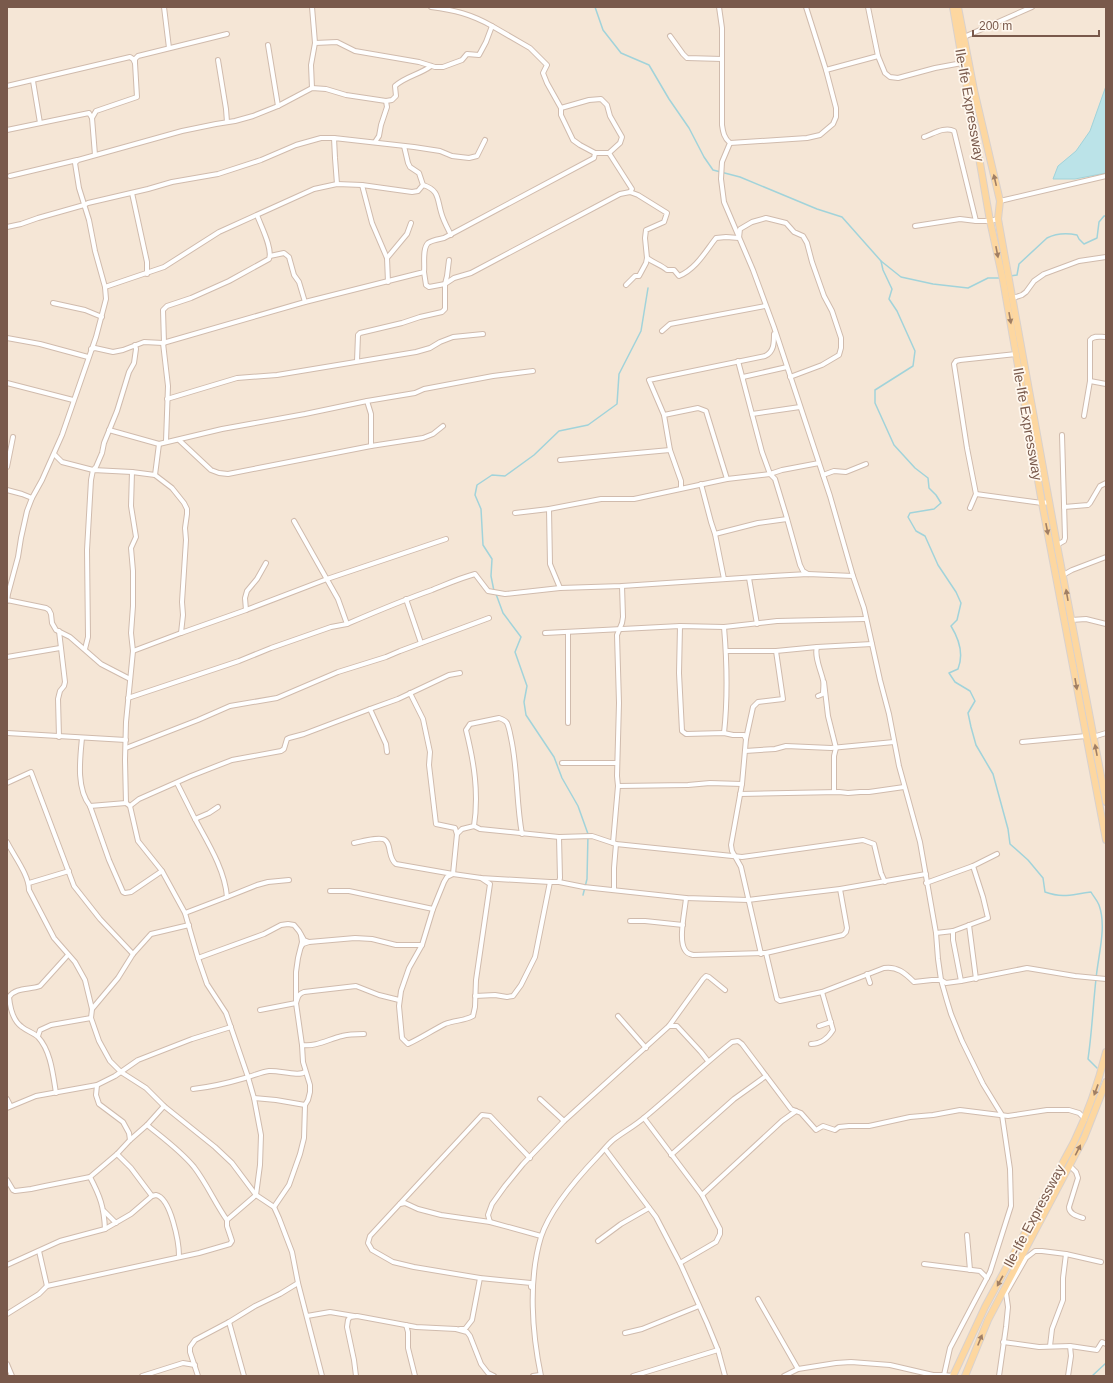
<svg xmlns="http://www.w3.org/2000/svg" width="1113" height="1383" font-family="Helvetica,sans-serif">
<rect width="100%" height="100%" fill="#fdf4e8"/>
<rect fill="#f5e6d6" x="7" y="7" width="1099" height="1369"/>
<polygon fill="#bbe3e8" stroke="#a1d3da" points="1106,86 1106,173 1075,179 1053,179 1058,166 1076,151 1090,131"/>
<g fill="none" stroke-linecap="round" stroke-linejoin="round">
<g stroke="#a1d3da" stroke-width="1.5">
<polyline points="595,7 603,30 621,53 649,65 669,99 689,128 704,157 713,170 740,177 817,209 842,217 881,261 901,277 933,284 968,288 988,278 1001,278"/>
<path d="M881,261L883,270L892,289L889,299L897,311L915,351L913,366L875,390V403L894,445L915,468L928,478L929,488L936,495L941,503L934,509L910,513L908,517L916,531L925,536L938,565L956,592L961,603L957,620L951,626C959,639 964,654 958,669L949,673L955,682L970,691L975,701L968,713L971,727L976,745L993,774L1008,829L1010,844L1028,860L1043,878L1045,892C1065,899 1072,894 1091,892C1093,896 1097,900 1099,905C1107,927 1098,956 1096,979C1093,1005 1092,1032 1088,1059L1097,1068"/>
<path d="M1010,276L1017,275L1019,264L1047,238C1057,233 1067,233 1077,235L1079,239L1084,244L1097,238L1099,222L1104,216H1106"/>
<polyline points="494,591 491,576 492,559 483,545 481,509 475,495 477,485 492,475 505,476 534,455 559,431 588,425 617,404 619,374 641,331 648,288"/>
<polyline points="496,594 503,613 521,637 515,652 527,686 524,702 526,715 554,757 562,778 578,806 588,834 587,879 583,895"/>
<polyline points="1092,1376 1106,1363"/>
</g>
<g stroke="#d0bbad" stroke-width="6">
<g id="minor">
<polyline points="164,7 169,48"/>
<polyline points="312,7 315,43"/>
<path d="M431,7C454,10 471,14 492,26"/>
<path d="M719,7L722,28V125C723,132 724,138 730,143L722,162L721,179L724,202L753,270L774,327L830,496L853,576L864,608L880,680L889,714L899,766L920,842L936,933L938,959L941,980L947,1001L951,1014L962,1041L983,1084L1002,1115L1010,1169L1011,1206L990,1272L950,1348L944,1375L953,1376"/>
<polyline points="868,7 878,56"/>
<polyline points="670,36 683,54 687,58 722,59"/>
<polyline points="964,37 1032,7"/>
<polyline points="268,45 278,106"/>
<polyline points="218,60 226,109 227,122"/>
<polyline points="826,70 878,56 885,73 890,77 898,78 935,68 962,63"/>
<polyline points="33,81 40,123"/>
<polyline points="7,86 130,57 133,59 135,63"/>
<polyline points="561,108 589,100 601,99 607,105 610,116 622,137 620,143 609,153 595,153"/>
<polyline points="92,118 96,111 137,97 135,63 135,59 138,56 227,34"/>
<polyline points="7,130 89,113 92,118 95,155"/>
<path d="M924,137C933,134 945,126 954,131L976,221"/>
<polyline points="375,142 379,136 381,125 387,107 386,101"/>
<polyline points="730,143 807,138 820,135 833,124 836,117 836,108 826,70 806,7"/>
<polyline points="609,153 632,189 630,192"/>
<polyline points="10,176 77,160"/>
<polyline points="337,184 335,158 334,138 414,147 440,151 452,156 469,158 477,156 485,140"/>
<polyline points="362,185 372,223 387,258 388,282"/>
<path d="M423,185C439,190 437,198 441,212C443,220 447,227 451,235"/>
<polyline points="132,193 147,262 147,274"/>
<polyline points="1000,201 1106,176"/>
<polyline points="915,226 960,219 976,221 990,221 998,219"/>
<polyline points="7,227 21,224 38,218 84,205 88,203 148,189 172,182 218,174 261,160 296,145 321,138 334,138"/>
<polyline points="270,256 284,253 289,257 294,275 299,282 305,302"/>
<polyline points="387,258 407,234 411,223"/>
<path d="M424,272L426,285L429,287L445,284L454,278L471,273L620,194L630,192L638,195L667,213L664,222L646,230L645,238L647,258C654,263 661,265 667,270H674L679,276C696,269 705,252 716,238L726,237L739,238L740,229L752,222L766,218L786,223L794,232L803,236L807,243L812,262L824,296L832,311L841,338V348L839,355L822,365L790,377"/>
<polyline points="626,285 635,276 639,276 646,263 647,258"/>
<polyline points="105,287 164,267 219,232 314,189 337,184 362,185 412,192 418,191 423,185 419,173 410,167 408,163 404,146"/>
<polyline points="1013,298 1022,295 1026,292 1034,281 1044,274 1079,261 1106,257"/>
<polyline points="53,303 85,310 102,317"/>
<polyline points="662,331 670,324 765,306"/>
<polyline points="7,338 40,344 88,357"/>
<polyline points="163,343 168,386 166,441"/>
<path d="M164,343L163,310L167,306L191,298L229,281L269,259C273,249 261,226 257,215"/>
<path d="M91,349L95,348L113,352L123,350L144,342L163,343L305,302L424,272C425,264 422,249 428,243C432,240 440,239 444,238L594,158L595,153L580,145L573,140L561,115V108L547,83L543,73L547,65L530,48L492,26L486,42L479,55L467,54L462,60L443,67H435L419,62L355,51L337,42L315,43L311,65L312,88"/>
<polyline points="357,361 358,335 360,333 402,323 420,317 442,312 445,309 445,284 447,276 449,260"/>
<polyline points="738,361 762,452 770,474 775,479 786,515 800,565 803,571 808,574"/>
<polyline points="743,379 743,377 787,367"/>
<polyline points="1090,381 1106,384"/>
<polyline points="7,383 73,400"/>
<polyline points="167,399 237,378 277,375 416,352 430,348 440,342 453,337 483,334"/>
<polyline points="367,401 371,414 371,446"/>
<polyline points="752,414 800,407"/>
<polyline points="664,415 698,408 706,411 727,479"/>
<path d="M1084,416L1090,381V340C1094,335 1100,337 1106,337"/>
<polyline points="109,430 159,444 222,429 305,414 367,401 415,393 424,389 493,376 533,371"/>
<polyline points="179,440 211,470 219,473 228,474 371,446 423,438 433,434 443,426"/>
<polyline points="54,454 62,462 93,470 96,467 102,453 104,443 117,411 129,372 134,363 136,349 135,345"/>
<polyline points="560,460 670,450"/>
<polyline points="7,467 13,437"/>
<polyline points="132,472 131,506 136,537 131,548 133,571 133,606 131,633 133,651 126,722 125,760 126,803 130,806 138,841 162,871 185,913 198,958 207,984 226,1013 248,1077 254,1098 261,1135 260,1165 256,1195 227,1220"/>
<polyline points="155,475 159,444"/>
<polyline points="823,475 834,471 846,472 866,464"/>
<polyline points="701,484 711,522 715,534 724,579"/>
<path d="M681,488V481L670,450L664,415L649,380L765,356C774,352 774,343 774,334"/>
<polyline points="7,490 22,494 32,498"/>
<polyline points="976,494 1042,503 1050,502"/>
<polyline points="1064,507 1088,505 1090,503 1100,486 1106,483"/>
<polyline points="970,508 976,494 967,448 954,364 956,361 960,360 1016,354"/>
<polyline points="549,509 550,564 560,588"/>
<polyline points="515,513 549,509 601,499 634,499 727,479 770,474 782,470 819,463"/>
<polyline points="715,534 758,523 787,519"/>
<polyline points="1057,545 1064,541 1065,538 1062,435"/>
<polyline points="1063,575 1072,570 1106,557"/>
<polyline points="749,578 757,624"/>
<polyline points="622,586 623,617 622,623 617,635 619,703 617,776 618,786 688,785 710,783 742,784"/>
<polyline points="406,599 421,643"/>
<polyline points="7,600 46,608 49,610 51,614 52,623 56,630 70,637 101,664 130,679"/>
<path d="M7,601L8,594L18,557L21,538L27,511L32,498L42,480L62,435L96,337L106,299L105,287L95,251L89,220L79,188L75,163L78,160L182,131L216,124L235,121L253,116L278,106L312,88L326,89L346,95L386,101L392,100L396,96L395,86C406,76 419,75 431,66"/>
<polyline points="246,610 245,598 247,591 257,579 266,563"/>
<polyline points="1071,620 1086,619 1106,624"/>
<path d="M347,624C375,612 403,600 432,590C447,584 460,578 475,574L488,591L505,594L560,588L622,586L772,576L808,574L853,576"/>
<polyline points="680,626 679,673 682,731 686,734 724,733 733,735 744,735 746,739"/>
<path d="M724,627C727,662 728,697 724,733"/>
<polyline points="59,631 65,682 64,686 60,691 58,699 59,737"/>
<polyline points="568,632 568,723"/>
<polyline points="545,633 680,626 724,627 777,621 866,619"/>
<polyline points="85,649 88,637 87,550 91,480 93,470 132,472 155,475 172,488 184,503 187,509 187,514 185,528 186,540 182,602 183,615 181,633 246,610 327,579 446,539"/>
<polyline points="133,651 181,633"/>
<polyline points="726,651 776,651 817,647"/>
<polyline points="7,657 60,648"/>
<polyline points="824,682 828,716 836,748 834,756 834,792"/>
<path d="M410,693L423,719L430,752L429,765L436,824L455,828L457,834L453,874L447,877L444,882L433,909L422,945L409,968L401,991L399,1006L402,1038L408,1044C421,1038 433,1030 445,1024C455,1020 464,1021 473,1016L475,1007L476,980L490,884L481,878"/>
<path d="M818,696L823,694C823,689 824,684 823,680C821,671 814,656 817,647L872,644"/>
<polyline points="128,698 239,661 271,648 331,627 347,624 338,599 294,521"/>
<polyline points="370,709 386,744 387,752"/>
<polyline points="7,733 126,740"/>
<polyline points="1093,737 1106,733"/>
<path d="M82,738C80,759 76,788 90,806L109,860L123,892L125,893L131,892L162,871"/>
<polyline points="1022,742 1086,736"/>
<polyline points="126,748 198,720 230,706 277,698 338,672 386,657 400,651 489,618"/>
<polyline points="745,751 775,749 786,746 831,748 894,742"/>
<polyline points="562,763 617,763"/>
<polyline points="7,783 31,772 74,886 100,919 133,954"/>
<polyline points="177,783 195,819"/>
<polyline points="740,794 839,792 848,793 860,792 869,792 904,787"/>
<polyline points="90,806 126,803"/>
<polyline points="130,806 139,799 191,776 232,760 281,751 284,749 287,739 289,738 304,734 370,709 398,699 449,675 460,673"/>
<path d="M218,807L209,813L195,819C208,843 225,870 227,897"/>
<polyline points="474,826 480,829 559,837"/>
<path d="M457,834L462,829L474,826C479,793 474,762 466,730L470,724L499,718C502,719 505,720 507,723C509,727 510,733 511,738C518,770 516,802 522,834"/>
<path d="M7,842C14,856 29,875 29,890L54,938L75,962L85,980L92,1009L91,1018L99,1041L110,1061L121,1072L146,1088L164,1106L215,1147L232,1163L256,1195L274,1207L279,1218L292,1252L298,1283L280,1294L255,1306L229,1322L195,1340L190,1347V1352L198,1376"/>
<path d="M354,843C360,842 380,836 385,840C389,843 389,848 390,852C391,857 392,861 396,864L453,874L481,878L550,882H559L560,878L559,837L592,836L616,844L742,857L863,840L874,844L881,873L885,882"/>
<polyline points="613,843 618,786"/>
<polyline points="559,882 584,887 686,898 748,900 840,889 926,874"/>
<polyline points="29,883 69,871"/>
<polyline points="926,883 973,866 997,854"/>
<polyline points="614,890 614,868 616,844"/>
<polyline points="330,891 349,891 433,909"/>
<path d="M686,898C685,911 678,940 685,950C687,954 690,954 693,955L766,953L843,935L846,932L847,928L840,889"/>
<polyline points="185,913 227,897 257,885 268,882 289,880"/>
<polyline points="630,921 645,921 683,925"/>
<polyline points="969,925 976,979"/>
<polyline points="953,931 953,940 961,981"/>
<polyline points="936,933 953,931 988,918 983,897 973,866"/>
<polyline points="301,947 303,944 309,942 355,938 372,939 396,945 422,945"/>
<path d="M766,953L777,999L780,1001L822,992L884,968C897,966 905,973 914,982L932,980H941L946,983L961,981L1027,968L1075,976L1106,979"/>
<polyline points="761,954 741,867 732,851 731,845 742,784 746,739 753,707 758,702 783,699 776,651"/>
<polyline points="198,958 264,934 281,925 288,924 294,925 299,931 304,940 309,942"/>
<polyline points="867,974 870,983"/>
<polyline points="475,996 495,995 507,997 513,996 521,985 535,957 550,882"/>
<polyline points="92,1009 118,978 133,954 151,934 189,925"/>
<path d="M260,1010L296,1003C298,997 298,994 304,992L356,986L379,995L399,1000"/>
<polyline points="618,1016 646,1048"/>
<polyline points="669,1026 677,1026 701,1052 708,1061"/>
<polyline points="819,1026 831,1022"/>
<polyline points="38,1036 40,1030 51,1025 91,1018"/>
<path d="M811,1044C822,1044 828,1038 833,1030L822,992"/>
<path d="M302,1045C316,1047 329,1039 342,1036C349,1034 357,1034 364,1034"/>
<polyline points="97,1085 96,1095 99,1104 123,1122 129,1133 130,1140"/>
<path d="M193,1089C211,1087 228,1083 245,1078C253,1076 261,1072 269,1071C279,1070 298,1077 305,1072"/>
<path d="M56,1093C53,1075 51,1051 38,1037C34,1033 27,1031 22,1027C13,1021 10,1007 9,997C16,987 30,990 40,986L68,955"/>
<polyline points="254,1098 276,1100 305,1105"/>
<polyline points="7,1099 10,1105"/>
<polyline points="540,1099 564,1121"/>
<polyline points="7,1108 36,1096 97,1085 115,1076 138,1060 192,1039 231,1027"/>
<polyline points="644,1118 702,1195 720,1229 720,1234 716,1242 680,1263"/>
<polyline points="605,1149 656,1217 680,1263 707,1323 718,1350 725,1376"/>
<polyline points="117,1154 131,1168 152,1196"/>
<polyline points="671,1155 734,1099 766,1076"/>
<polyline points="530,1158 490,1116 482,1115 370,1236 368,1243 372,1250 393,1262 414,1267 480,1278 531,1283 531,1287"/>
<path d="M1070,1166L1076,1172L1078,1178L1069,1207C1069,1214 1077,1216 1083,1218"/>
<path d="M90,1177C100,1196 104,1207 105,1229"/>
<polyline points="7,1180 13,1190 15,1191 31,1189 45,1186 90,1177 117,1154 130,1140 147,1125 164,1106"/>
<polyline points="702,1195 782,1121 796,1111"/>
<polyline points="400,1204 405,1203 418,1209 441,1215 490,1222 541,1236"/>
<polyline points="274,1207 289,1185 300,1154 304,1138 305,1105 308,1100 310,1092 310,1085 303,1062 302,1045 296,1003 296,972 298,958 302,942 301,935"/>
<polyline points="104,1211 116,1223"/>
<polyline points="490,1222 488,1215 492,1204 505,1186 523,1164 564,1121 669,1026 703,979 706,976 709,977 725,990"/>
<polyline points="967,1235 970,1270"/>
<polyline points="598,1241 621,1224 649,1208"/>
<polyline points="39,1251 47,1286"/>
<polyline points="924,1264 980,1271 987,1278"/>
<path d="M7,1265L60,1241L105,1229L131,1214L152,1196L156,1195C171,1198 179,1243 179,1256"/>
<polyline points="298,1283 322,1376"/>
<polyline points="758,1299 798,1369"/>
<path d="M7,1314L39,1294L47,1286L199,1253L230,1244L232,1241L227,1226V1220C215,1203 207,1184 194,1167C181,1151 163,1138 147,1125"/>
<polyline points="307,1316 330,1312 354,1316"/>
<polyline points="229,1322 244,1376"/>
<polyline points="406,1325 408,1332 408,1348 415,1376"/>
<polyline points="460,1329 465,1329 472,1320 480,1278"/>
<polyline points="625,1333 642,1329 699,1306"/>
<polyline points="1003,1342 1039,1347 1070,1346 1097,1350 1102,1342 1106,1344"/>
<polyline points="1050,1346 1052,1329 1063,1300 1063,1278 1066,1254"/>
<polyline points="7,1364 12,1376"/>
<polyline points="142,1376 183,1363 195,1365"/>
<polyline points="356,1376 354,1360 347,1327 348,1320 350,1317 357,1316 416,1327 456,1329 467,1332 470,1336 481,1364 488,1373 494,1376"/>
<polyline points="533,1376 540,1375"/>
<path d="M541,1376C532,1333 528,1280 541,1237C550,1209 578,1177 598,1156C603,1151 607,1145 613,1140C623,1132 635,1126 645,1117C674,1093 702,1066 732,1042L738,1041L742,1044L791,1109L801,1113L816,1130L823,1126L835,1130L839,1127L849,1126H869L910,1117L933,1115L960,1110L1008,1116L1047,1110H1069L1079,1113L1085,1119"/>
<polyline points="633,1376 718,1350"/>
<polyline points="784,1376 798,1369 836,1363 851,1362 890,1365 933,1375 944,1375"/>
<polyline points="999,1376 1006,1327 1008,1307 1006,1293 1026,1258 1035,1251 1042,1251 1066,1254 1101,1262"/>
<polyline points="1068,1376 1071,1356 1070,1346"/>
</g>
</g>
<g stroke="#d9d1cd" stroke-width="8">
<g id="primary">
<polyline points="953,7 990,221 1003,280 1042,503 1106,840"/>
<polyline points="958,7 974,90 1000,201 998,219 1057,545 1106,802"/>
<path d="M953,1376L985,1307L1074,1142C1088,1113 1098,1084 1106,1052"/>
<polyline points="965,1376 988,1320 1084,1138 1106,1082"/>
</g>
</g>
<use href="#minor" stroke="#fff" stroke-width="4"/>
<use href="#primary" stroke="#fdd7a0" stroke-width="6"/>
</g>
<defs><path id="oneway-solid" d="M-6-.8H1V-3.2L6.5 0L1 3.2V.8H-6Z"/></defs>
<g fill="#a17f64">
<use href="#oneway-solid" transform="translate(995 180) rotate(-103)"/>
<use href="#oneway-solid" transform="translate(997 252) rotate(79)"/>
<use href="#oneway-solid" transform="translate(1010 318) rotate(80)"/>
<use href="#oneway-solid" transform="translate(1047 529) rotate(79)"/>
<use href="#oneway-solid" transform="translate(1067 595) rotate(-100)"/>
<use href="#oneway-solid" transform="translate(1076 684) rotate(80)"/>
<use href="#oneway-solid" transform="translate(1096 750) rotate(-101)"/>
<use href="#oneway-solid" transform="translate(1096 1090) rotate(110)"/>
<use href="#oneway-solid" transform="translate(1078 1150) rotate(-63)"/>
<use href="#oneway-solid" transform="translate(1000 1281) rotate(119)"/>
<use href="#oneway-solid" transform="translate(980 1340) rotate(-68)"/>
</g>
<g text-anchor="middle" stroke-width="3.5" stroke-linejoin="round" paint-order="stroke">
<g font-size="14" fill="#79594b" stroke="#fff8ef">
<text transform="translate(970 105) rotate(80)" y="5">Ile-Ife Expressway</text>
<text transform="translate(1028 424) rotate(80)" y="5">Ile-Ife Expressway</text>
<text transform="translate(1034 1216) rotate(-62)" y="5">Ile-Ife Expressway</text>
</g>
</g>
<rect width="1113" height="1383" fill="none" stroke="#79594b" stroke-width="16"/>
<path d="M973 30v6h126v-6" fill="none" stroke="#79594b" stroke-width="2"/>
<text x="979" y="30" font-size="12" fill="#79594b" stroke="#fff8ef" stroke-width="3" paint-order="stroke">200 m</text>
</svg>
